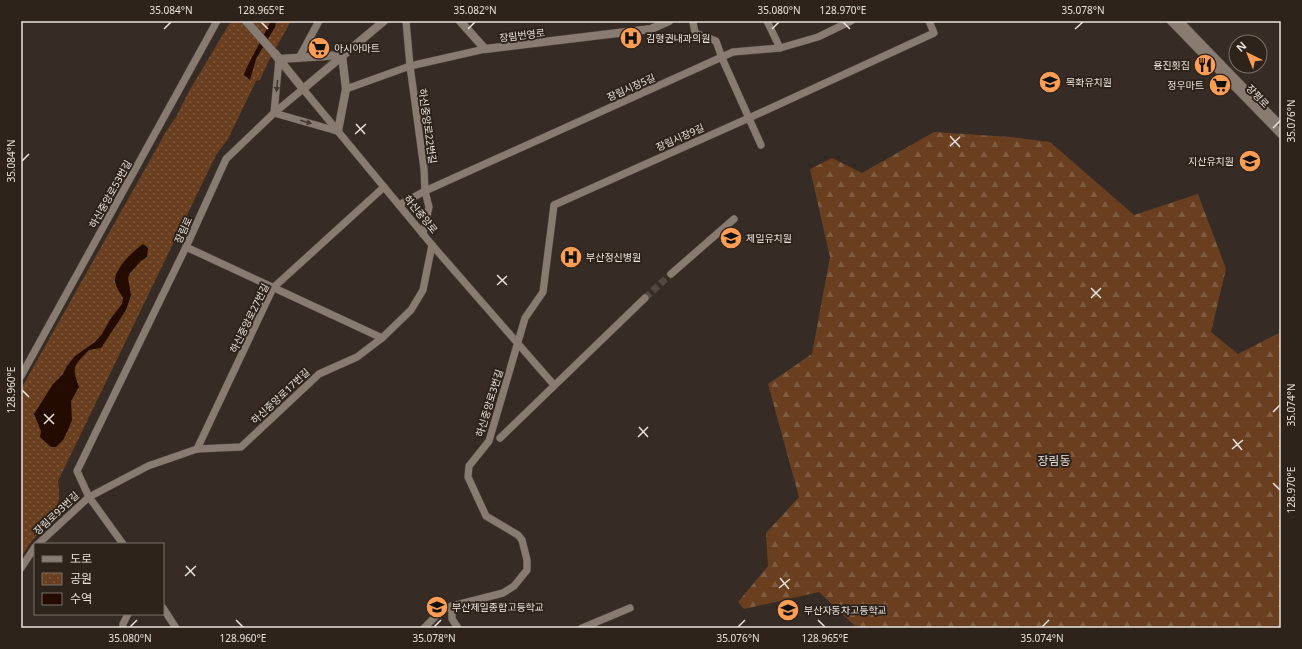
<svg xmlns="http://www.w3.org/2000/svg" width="1302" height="649" font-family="'Noto Sans','Noto Sans KR',sans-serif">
<defs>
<pattern id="forest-firs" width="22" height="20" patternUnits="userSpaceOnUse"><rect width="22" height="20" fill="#693f20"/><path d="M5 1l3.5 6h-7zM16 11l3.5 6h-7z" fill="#7f5b40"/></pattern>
<pattern id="park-dots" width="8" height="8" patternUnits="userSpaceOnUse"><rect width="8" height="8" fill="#693f20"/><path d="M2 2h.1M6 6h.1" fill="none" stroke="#7f5b40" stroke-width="1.8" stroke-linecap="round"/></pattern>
</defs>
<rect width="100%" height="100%" fill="#372c25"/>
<polygon fill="url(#forest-firs)" points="934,132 1010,137 1050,142 1134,215 1198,194 1226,269 1211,332 1238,354 1281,332 1281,628 857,628 819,592 744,609 738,602 768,566 766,533 799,497 768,384 812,354 830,257 810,169 832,158 862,173"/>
<path fill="url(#park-dots)" d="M231,21H291L268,62L260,80L256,81L228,139L216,155L58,481C63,513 49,520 31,542C27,547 24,553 21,558V389L167,130L176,117L188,93Z"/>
<g fill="#230b00">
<polygon points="271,21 276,21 275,27 256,59 250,80 244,75 246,69"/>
<path d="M143,244L148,248L147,257L141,261L130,273L128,278L131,295L126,310L101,348L89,350C74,366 71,365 79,387L71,401L72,420L68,430L63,440L56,447H51L40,437L41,431L34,414L53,384L63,374L67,366L75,356L95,342L102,334L111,318L122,304L123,298C120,293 116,287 115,281C114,269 134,250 143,244Z"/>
</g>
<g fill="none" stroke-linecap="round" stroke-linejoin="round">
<polyline stroke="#524741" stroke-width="7" stroke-dasharray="7 3.5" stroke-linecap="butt" points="645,298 671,274"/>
<g stroke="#544b43" stroke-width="8">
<g id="minor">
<polyline points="406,21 410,66 424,169 425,191 429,207 423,234"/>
<polyline points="767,21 780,48"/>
<polyline points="693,22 695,33 716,41 722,58 761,145"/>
<polyline points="299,58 319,21"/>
<polyline points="279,59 274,113 337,131"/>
<polyline points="346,89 410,66 485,49"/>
<polyline points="399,205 425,191 733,52 780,48 818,37 851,21"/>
<polyline points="186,247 382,338"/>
<polyline points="671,274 734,219"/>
<polyline points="21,376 217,21"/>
<polyline points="500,438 645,298"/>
<polyline points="197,449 273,288 384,187"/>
<polyline points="38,544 89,497 148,466 197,449 241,447 319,374 357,357 382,338 411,310 423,290 432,245"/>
<polyline points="123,544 89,497 77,471 186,247 226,159 274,113 303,89 432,245 554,385"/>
<polyline points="21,568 35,547"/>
<polyline points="163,608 176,628"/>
<polyline points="123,628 123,624 128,614"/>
<polyline points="424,628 442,610 452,606"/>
<polyline points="458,628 452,619 452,606 503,593 514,586 527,570 527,560 522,540 518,535 486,516 468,477 469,466 489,441 525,318 543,292 554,205 749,118 934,33 929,21"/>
<polyline points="582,628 630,608"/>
</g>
</g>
<g stroke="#544b43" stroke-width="9">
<g id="tertiary">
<polyline points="246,21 275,54"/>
<polyline points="460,21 485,49 651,29 669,21"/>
<polyline points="1171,21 1281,134"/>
<polyline points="1179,21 1276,121"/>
<polyline points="279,59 303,89 384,21"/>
<polyline points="279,59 342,55 346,89 338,131"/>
</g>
</g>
<g stroke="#544b43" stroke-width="10">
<polyline id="secondary" points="275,54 279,59"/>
</g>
<use href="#minor" stroke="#887b72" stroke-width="7"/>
<use href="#tertiary" stroke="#887b72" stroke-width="8"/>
<use href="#secondary" stroke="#887b72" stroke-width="9"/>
</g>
<defs><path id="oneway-solid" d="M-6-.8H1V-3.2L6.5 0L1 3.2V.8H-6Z"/></defs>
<g fill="#443931">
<use href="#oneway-solid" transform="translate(277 86) rotate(95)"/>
<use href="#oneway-solid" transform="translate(306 122) rotate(16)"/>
</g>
<path fill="none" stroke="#eae3de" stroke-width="1.5" d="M261,22L268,29M843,22L850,29M164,29L171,22M468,29L475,22M772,29L779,22M1075,29L1083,22M356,124L365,134M1273,128L1280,121M355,134L366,124M950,136L960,147M950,146L960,137M22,161L29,154M497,275L507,285M497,285L507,276M1091,288L1101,298M1091,298L1101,288M22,390L29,397M1273,412L1280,405M44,414L54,424M44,424L54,414M639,427L648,437M638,437L648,427M1233,439L1242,450M1232,449L1243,440M1273,483L1280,490M186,566L195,576M185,576L196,566M780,578L789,589M779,588L790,579M236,620L243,627M818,620L825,627M130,627L137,620M434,627L441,620M738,627L745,620M1042,627L1049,620"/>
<defs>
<g id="hospital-disc" transform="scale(1.15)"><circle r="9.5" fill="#fc9d53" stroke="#2d231b"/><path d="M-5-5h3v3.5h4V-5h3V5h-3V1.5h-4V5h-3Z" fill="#111"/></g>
<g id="supermarket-disc" transform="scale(1.15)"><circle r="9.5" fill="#fc9d53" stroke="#2d231b"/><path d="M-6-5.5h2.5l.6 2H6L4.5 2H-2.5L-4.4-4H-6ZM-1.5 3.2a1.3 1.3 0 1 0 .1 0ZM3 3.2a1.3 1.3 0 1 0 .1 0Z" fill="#111"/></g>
<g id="restaurant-disc" transform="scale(1.15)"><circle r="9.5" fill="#fc9d53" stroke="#2d231b"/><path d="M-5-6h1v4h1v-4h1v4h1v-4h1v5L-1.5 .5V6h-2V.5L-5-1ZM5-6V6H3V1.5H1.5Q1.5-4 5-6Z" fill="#111"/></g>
<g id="school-disc" transform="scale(1.15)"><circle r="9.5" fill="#fc9d53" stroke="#2d231b"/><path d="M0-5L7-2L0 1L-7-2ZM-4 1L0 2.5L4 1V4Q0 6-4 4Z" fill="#111"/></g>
</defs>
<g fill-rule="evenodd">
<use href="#hospital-disc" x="631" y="38"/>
<use href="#supermarket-disc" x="319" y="48"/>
<use href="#restaurant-disc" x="1205" y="65"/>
<use href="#school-disc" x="1050" y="82"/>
<use href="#supermarket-disc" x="1220" y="85"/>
<use href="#school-disc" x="1250" y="161"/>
<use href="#school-disc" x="731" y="238"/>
<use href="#hospital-disc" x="571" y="257"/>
<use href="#school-disc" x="437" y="607"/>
<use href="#school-disc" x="788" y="610"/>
</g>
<g text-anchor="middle" stroke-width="4" stroke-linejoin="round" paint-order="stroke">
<g font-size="10" fill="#eae3de" stroke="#2d231b">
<text transform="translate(522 35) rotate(-7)" y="4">장림번영로</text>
<text transform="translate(631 87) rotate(-24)" y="4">장림시장5길</text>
<text transform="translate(1258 96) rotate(46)" y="4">장평로</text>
<text transform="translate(428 126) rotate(82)" y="4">하신중앙로22번길</text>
<text transform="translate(680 137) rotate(-24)" y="4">장림시장9길</text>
<text transform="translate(110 194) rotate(-61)" y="4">하신중앙로53번길</text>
<text transform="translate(421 214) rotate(50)" y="4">하신중앙로</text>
<text transform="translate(183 230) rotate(-65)" y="4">장림로</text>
<text transform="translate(249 318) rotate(-64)" y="4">하신중앙로27번길</text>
<text transform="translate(280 396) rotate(-43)" y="4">하신중앙로17번길</text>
<text transform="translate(489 403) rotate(-73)" y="4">하신중앙로3번길</text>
<text transform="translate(56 513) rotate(-43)" y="4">장림로93번길</text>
</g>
<g font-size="10" fill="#eae3de" stroke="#2d231b" text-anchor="start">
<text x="646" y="42">김형권내과의원</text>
<text x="334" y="52">아시아마트</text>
<text x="1190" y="69" text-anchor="end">용진횟집</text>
<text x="1066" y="86">목화유치원</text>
<text x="1204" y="89" text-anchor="end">정우마트</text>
<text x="1234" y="165" text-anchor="end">지산유치원</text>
<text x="746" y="242">제일유치원</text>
<text x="586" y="261">부산정신병원</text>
<text x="452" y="611">부산제일종합고등학교</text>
<text x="804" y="614">부산자동차고등학교</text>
</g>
<g font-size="12" fill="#eae3de" stroke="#2d231b">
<text x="1054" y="465">장림동</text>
</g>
</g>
<rect width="1302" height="649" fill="none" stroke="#2d231b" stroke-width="44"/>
<rect x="34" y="543" width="130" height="72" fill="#2d231b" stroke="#797069"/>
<rect x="42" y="556" width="20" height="6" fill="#887b72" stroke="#797069"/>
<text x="70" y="563" font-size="12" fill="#eae3de">도로</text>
<rect x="42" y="573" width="20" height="12" fill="url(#park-dots)" stroke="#797069"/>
<text x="70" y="583" font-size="12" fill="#eae3de">공원</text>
<rect x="42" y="593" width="20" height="12" fill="#230b00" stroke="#797069"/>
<text x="70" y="603" font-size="12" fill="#eae3de">수역</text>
<g transform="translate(1248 54) rotate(317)"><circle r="19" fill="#2d231b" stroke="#797069"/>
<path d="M0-3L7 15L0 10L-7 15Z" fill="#fc9d53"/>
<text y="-6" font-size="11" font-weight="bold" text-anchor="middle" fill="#eae3de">N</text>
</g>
<rect x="22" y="22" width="1258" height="605" fill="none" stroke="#eae3de" stroke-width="1.5"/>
<g font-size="10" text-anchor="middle" fill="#eae3de">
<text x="171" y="14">35.084°N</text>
<text x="261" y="14">128.965°E</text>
<text x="475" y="14">35.082°N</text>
<text x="779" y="14">35.080°N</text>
<text x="843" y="14">128.970°E</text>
<text x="1083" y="14">35.078°N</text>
<text transform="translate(1291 121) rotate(-90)" y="4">35.076°N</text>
<text transform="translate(11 161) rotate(-90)" y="4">35.084°N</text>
<text transform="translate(11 390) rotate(-90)" y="4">128.960°E</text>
<text transform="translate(1291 405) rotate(-90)" y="4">35.074°N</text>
<text transform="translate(1291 490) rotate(-90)" y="4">128.970°E</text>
<text x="130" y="642">35.080°N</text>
<text x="243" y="642">128.960°E</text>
<text x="434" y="642">35.078°N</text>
<text x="738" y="642">35.076°N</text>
<text x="825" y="642">128.965°E</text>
<text x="1042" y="642">35.074°N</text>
</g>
</svg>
